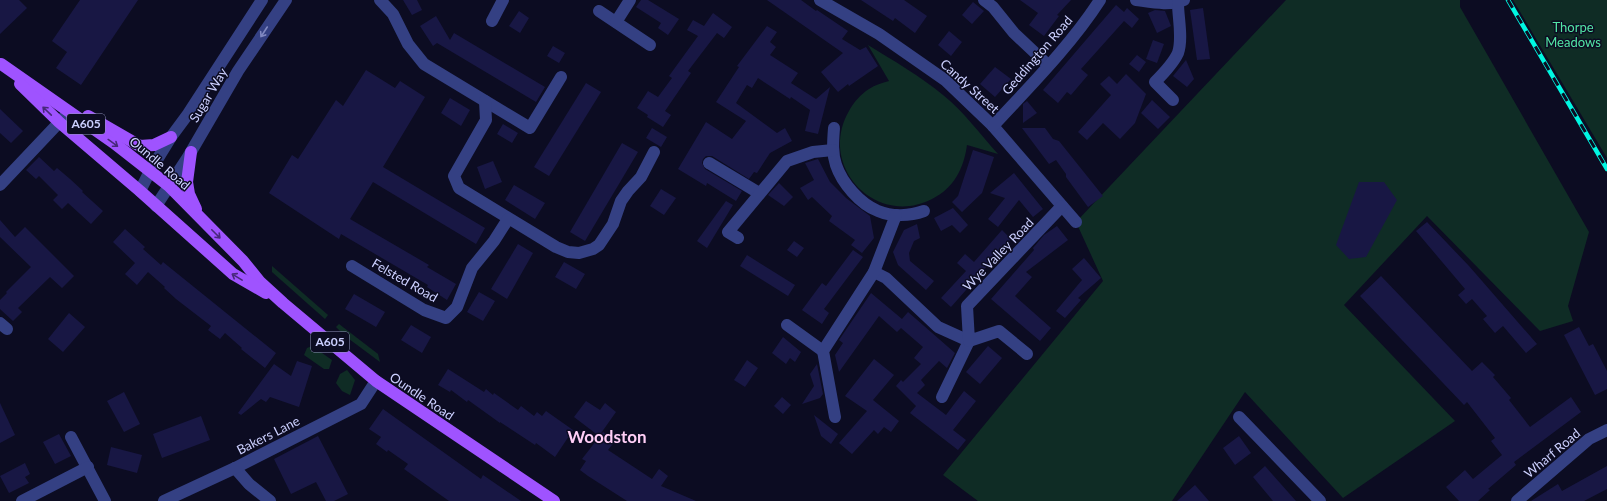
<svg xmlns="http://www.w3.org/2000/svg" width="1607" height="501" font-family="Lato,sans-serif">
<rect width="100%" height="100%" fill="#0c0c22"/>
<g fill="#0f2c25">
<polygon points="1286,0 1460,0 1460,7 1589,232 1568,306 1573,321 1540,331 1427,216 1344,305 1455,421 1343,498 1245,392 1172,501 978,501 943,475 1103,281 1076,222"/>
<polygon points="1513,0 1607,0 1607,158"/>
<path d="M868,45C894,61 920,76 943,95C964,112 980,134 998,154L967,145C964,168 954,188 932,199C876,228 817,166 849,111C853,103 861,94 869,89C875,85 882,83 889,81Z"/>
<polygon points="272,266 328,315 325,319 272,272"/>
<polygon points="339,324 378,354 380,362 345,336 336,327"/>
<polygon points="312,346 332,360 329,369 324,369 304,355 307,348"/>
<polygon points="347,370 355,380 350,395 342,391 336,383 340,374"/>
</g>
<g fill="#181744">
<polygon points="0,0 19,0 27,8 0,34"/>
<polygon points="80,0 138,0 81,85 56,68 67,52 52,41"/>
<polygon points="403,0 417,0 422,10 412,15"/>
<polygon points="641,0 648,0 679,19 668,35 658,28 661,23 636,7"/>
<polygon points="767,0 801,0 816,11 817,10 848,31 842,39 860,50 866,47 878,66 849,86 848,84 838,92 821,72 843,53"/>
<polygon points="861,0 904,0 927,16 915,33 895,18 893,21"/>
<polygon points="1020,0 1071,0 1057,15 1059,16 1044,36 1029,25 1038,13"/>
<polygon points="973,2 984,11 972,24 962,15"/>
<polygon points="1116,5 1124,12 1127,8 1139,19 1132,28 1124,21 1081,69 1088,75 1071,95 1067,92 1058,103 1043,90"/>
<polygon points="1203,8 1210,59 1197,60 1190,10"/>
<polygon points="1155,10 1165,11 1171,26 1157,33 1148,13"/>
<polygon points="519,11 529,18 520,33 509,26"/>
<polygon points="713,13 732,27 724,38 717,33 688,71 691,73 665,111 671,115 663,127 647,117 648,115 637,108 648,91 658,97 672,78 669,76 698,36 687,30 693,20 704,26"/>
<polygon points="436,16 450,40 454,33 545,87 536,102 437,43 433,46 420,26"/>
<polygon points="767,26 777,32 770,42 776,47 770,55 798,73 791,83 816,99 830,87 818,134 805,131 810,110 791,97 790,99 758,78 752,88 747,85 736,103 777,133 785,128 792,141 770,153 757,173 754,172 749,179 712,156 706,156 703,159 702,163 705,169 742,191 736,201 707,183 706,186 678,169 706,122 732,139 746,121 716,102 739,67 737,66"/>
<polygon points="949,31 962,42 951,56 938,45"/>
<polygon points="1153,40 1164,44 1157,63 1146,59"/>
<polygon points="553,46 565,53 559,63 547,56"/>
<polygon points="1137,55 1146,62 1139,72 1129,64"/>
<polygon points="1186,60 1194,79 1187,87 1173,76"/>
<polygon points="995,67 1011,79 995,97 980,84"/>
<polygon points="366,70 395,88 400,81 425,97 383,167 485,228 476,244 373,182 350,219 429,265 427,267 456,284 447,300 427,287 428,285 341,234 339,239 269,193 292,155 298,159 336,100 343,106"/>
<polygon points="1126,74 1146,94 1135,123 1120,139 1103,123 1087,140 1078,132 1111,95 1100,84 1109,76 1117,84"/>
<polygon points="586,83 601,92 549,176 534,167"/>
<polygon points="450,98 470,110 461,126 441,113"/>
<polygon points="1152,100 1170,117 1158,129 1141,113"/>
<polygon points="1027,101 1037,113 1023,123 1023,104"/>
<polygon points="0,109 23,131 11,143 0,133"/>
<polygon points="503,124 518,133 512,143 497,134"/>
<polygon points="652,128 667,137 661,147 646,138"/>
<polygon points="1022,128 1045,128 1053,139 1059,141 1103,196 1088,207 1066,177 1066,174 1056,160 1049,164"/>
<polygon points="622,143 638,152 585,241 570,232"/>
<polygon points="973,150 994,157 982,193 962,212 952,202 958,196"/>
<polygon points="39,157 54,171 57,168 70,179 83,191 82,192 103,211 91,224 68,203 62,209 53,200 58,195 39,176 36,179 26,170"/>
<polygon points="818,159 830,182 846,198 870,216 874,238 862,253 851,245 855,240 829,221 832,216 812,197 808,200 800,188 814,180 805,163"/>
<polygon points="493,161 502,182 485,189 477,167"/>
<polygon points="1014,173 1043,209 1033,217 1019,200 998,227 988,219 1005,198 990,193"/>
<polygon points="1359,182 1384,182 1397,200 1366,257 1349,259 1336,245"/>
<polygon points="779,183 793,197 784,206 768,195"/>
<polygon points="514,185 545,203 535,219 505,200"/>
<polygon points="661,189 676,198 664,215 650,206"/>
<polygon points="726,201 733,205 707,248 697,241"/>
<polygon points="953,208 968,225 960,233 952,225 941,231 934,218"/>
<polygon points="0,220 15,237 25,227 74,276 62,288 50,277 18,308 22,312 13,321 0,309 0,300 7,293 6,292 31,267 0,237"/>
<polygon points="1427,222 1469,266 1537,344 1526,353 1503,326 1495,333 1483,319 1487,316 1472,299 1466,304 1458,295 1465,289 1416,231"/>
<polygon points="917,224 920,238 914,241 909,253 910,261 934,281 926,290 898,265 893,252 904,230"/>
<polygon points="1057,226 1068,240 1026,272 1032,277 1015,296 1051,328 1040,341 991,299 1034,250 1033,248 1044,235"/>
<polygon points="125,229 145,247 143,249 161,265 163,262 276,353 265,368 241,349 242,348 225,333 220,339 208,330 211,326 176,299 164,288 165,287 148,272 137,285 125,274 135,263 113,242"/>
<polygon points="1002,230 1011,239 951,307 941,298 966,271 957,263 965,254 974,262"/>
<polygon points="794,241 804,248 797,257 787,250"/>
<polygon points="518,244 533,253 507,299 491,289"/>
<polygon points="853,250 863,257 824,309 829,313 822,324 802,310 822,283 826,286"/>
<polygon points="747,255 795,285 788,296 740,266"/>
<polygon points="1084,258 1101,278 1078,298 1081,300 1065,318 1056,311 1082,280 1072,269"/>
<polygon points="564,262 585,274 576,289 555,277"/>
<polygon points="1381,276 1472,371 1482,362 1495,375 1493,377 1511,398 1509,400 1530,427 1571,397 1581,412 1514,462 1516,465 1488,489 1490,490 1478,501 1459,501 1446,487 1465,470 1473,479 1502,455 1491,441 1495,438 1467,402 1464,405 1360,296"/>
<polygon points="479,292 495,301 483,321 467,312"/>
<polygon points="871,293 902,319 908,312 955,353 947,368 939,361 921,380 925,385 917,393 946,415 964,391 976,401 953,430 966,440 958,450 910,413 916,406 896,386 901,380 903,382 921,364 914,358 923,347 901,328 897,332 879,316 839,372 835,355 843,343 839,340"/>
<polygon points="354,294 385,312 376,327 345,309"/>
<polygon points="69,313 85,327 63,352 48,339"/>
<polygon points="411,325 431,337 422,353 401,340"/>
<polygon points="1579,327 1589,346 1593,344 1607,371 1607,389 1595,395 1564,335"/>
<polygon points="783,337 801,352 795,362 790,358 786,364 772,353"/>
<polygon points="988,346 1002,358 980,384 966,372"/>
<polygon points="874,359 894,375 873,400 899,421 891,432 884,427 878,434 874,430 852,454 839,443 867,411 845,396"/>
<polygon points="747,360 758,368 745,387 734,380"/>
<polygon points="297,361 312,366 299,407 270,397 266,402 261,399 241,415 238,413 274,364 291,376"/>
<polygon points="817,364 823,394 820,398 802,404 814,386 810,374"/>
<polygon points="448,369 484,392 486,389 493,395 494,393 518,410 521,406 534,416 537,412 542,416 546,411 573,430 555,457 536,443 535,445 500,422 500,423 468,400 467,402 451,390 450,392 438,385"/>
<polygon points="124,392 140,424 124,432 107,401"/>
<polygon points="782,397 791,405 783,414 774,406"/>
<polygon points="586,401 600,410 605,403 616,412 599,436 574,417"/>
<polygon points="0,403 15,435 0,443"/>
<polygon points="383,409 481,479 483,475 521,501 449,501 404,469 408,464 388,450 387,452 376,444 381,437 369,429"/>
<polygon points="814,415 838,434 831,444 821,436"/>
<polygon points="201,416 210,440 162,458 153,434"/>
<polygon points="603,432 615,441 608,450 652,479 659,469 668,476 661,486 696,501 627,501 588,476 580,470 586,461 582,459"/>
<polygon points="59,434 71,456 55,464 43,442"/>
<polygon points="318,436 348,494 334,501 326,501 316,482 291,494 274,459"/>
<polygon points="1239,436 1251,453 1235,465 1223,448"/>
<polygon points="111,447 142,455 137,473 107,465"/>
<polygon points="25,463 30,474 25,477 29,483 9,493 0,476"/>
<polygon points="1265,466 1296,501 1273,501 1253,477"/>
<polygon points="1607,466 1607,489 1584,501 1531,501 1558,484 1562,491"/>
<polygon points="1195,485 1209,501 1177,501"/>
</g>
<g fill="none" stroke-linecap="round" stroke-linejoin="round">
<g stroke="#344083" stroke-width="12">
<polyline points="380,0 393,14 408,44 424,64 530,128 561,77"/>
<polyline points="820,0 879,34 945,80 993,126 1076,222"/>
<polyline points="984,0 993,7 1014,33 1048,65"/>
<path d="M1136,0C1151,2 1170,6 1184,0"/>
<polyline points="599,11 650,45"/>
<polyline points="492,21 503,0"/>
<polyline points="616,22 630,0"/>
<path d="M1173,100L1155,82C1163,74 1173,64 1178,53C1183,38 1178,18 1178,3"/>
<polyline points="485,101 486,120 454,176 459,188 556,247 568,252 579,253 593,249 599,245 613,224 621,201 628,191 641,177 654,152"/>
<path d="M993,126C1030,86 1071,45 1100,0"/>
<path d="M834,128C833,141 832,153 836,165C842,183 860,204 878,211C892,217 910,216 924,211"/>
<polyline points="709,163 759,193"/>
<polyline points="0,185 69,112"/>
<polyline points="140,191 150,171 171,137 188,114 262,0"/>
<polyline points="156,206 188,157 238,71 286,0"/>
<polyline points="738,238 728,232 787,161 813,152 833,150"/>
<polyline points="352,266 424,310 446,318 457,307 472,268 494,241 508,219"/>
<polyline points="874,272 886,278 938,327 969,341 942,397"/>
<polyline points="0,323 7,329"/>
<polyline points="787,325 823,351"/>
<polyline points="1027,354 999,331 969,341 967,306 1062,206"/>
<polyline points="835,417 823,351 874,272 896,215"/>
<polyline points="1239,417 1320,501"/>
<polyline points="71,437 105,501"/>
<polyline points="235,468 249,484 270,501"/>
<polyline points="22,501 88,467"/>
<polyline points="164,501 235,468 361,404 376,381"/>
<polyline points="1517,501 1589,439 1607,430"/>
</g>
<g stroke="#9f53ff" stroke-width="12">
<polyline points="1,64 114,143 169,186 243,261 260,282 283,303 376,381 554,501"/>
<polyline points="20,84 59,122 140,191 233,274 266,293"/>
<polyline points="88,116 140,146 154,145 171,137"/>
<polyline points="191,152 187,182 189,194 196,209"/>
</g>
<g stroke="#00f7e2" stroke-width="4.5">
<polyline id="rail" points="1508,0 1607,169"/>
</g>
<use href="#rail" stroke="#0c0c22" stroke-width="3" stroke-dasharray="9" stroke-linecap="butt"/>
</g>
<defs><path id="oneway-shaft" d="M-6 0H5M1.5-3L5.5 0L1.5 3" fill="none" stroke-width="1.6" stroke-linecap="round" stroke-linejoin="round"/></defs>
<use stroke="#8088c1" href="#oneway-shaft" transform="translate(264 32) rotate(123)"/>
<g stroke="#47287a">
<use href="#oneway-shaft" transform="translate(47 111) rotate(-136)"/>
<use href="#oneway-shaft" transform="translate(113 143) rotate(36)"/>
<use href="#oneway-shaft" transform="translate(216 234) rotate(45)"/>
<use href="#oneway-shaft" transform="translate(237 277) rotate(-149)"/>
</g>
<g text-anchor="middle" stroke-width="3" stroke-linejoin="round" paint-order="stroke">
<g fill="#0c0c22" stroke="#9295bd" stroke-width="1">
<rect x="67" y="114" width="38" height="20" rx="3"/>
<rect x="311" y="332" width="38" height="20" rx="3"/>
</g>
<g font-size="12" font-weight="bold" fill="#ccd0ff">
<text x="86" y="128">A605</text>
<text x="330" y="346">A605</text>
</g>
<g font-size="13" fill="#52e5a5" stroke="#0c0c22">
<text x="1573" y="32">Thorpe<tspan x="1573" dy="15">Meadows</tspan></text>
</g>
<g font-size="13" fill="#ccd0ff" stroke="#0c0c22">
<text transform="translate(1037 55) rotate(-49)" y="5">Geddington Road</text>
<text transform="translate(970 86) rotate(42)" y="5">Candy Street</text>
<text transform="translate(208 95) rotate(-59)" y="5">Sugar Way</text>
<text transform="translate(160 163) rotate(40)" y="5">Oundle Road</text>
<text transform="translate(998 254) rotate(-46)" y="5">Wye Valley Road</text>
<text transform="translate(405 280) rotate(30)" y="5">Felsted Road</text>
<text transform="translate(422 396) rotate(34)" y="5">Oundle Road</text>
<text transform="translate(268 435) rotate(-27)" y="5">Bakers Lane</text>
<text transform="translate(1552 453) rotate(-40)" y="5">Wharf Road</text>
</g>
<g font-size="17" font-weight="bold" fill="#ffcef6" stroke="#0c0c22">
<text x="607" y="443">Woodston</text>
</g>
</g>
</svg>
